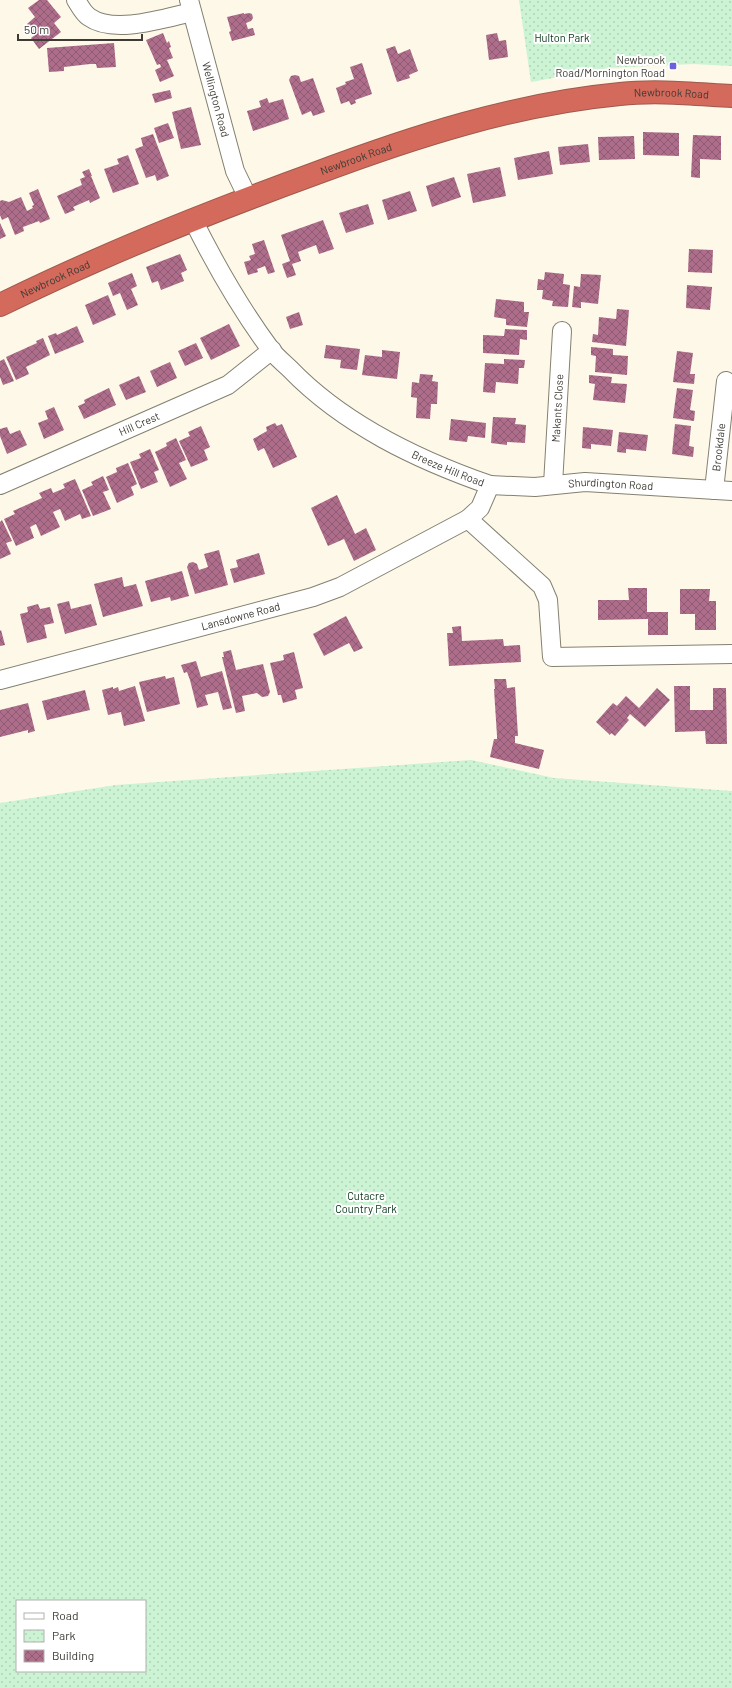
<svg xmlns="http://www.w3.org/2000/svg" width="732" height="1688" font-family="Barlow,sans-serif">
<defs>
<pattern id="park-dots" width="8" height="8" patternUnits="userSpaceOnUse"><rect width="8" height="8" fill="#cbf3d4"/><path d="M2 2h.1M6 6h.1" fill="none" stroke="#afd1b7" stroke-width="1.8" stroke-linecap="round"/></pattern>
<pattern id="building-cross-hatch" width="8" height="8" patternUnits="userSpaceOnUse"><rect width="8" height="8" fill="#ae6d8a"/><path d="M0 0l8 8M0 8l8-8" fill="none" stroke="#8f5b72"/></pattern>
</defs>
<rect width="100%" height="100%" fill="#fdf8e8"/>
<g fill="url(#park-dots)" fill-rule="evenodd">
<polygon points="519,0 732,0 732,66 693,64 608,68 531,82"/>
<path d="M471,760L554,778L732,791V1688H0V803L116,785ZM17,1601H145V1671H17Z"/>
</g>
<g fill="url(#building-cross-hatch)">
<polygon points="39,0 47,0 61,17 54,23 61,32 39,49 31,38 35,35 27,24 35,17 28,8"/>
<polygon points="244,13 244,14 249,13 252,14 253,18 251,21 246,23 248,29 253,28 255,35 232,41 229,32 231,31 227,17"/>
<polygon points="163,33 167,43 169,41 171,47 169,48 173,58 167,60 174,76 160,82 155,70 161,67 160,64 157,65 146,40"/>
<polygon points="497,33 499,41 506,40 508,57 489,60 486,35"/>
<polygon points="114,43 116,67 97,68 96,64 90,64 64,67 64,71 49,72 47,48"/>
<polygon points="395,46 398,54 410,49 418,71 409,75 410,78 397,82 386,49"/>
<polygon points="362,63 372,94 355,100 356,103 351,105 349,101 341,104 336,88 346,84 345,82 354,79 350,67"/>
<polygon points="295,75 299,76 301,82 313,78 325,112 313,116 311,111 302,115 289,80 291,76"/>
<polygon points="170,90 172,98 155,103 152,94"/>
<polygon points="267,98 269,103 283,99 289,119 253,131 247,111 261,107 259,101"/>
<polygon points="191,107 201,145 181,149 172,112"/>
<polygon points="168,123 174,138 159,143 154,128"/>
<polygon points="643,132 679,133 679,156 643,155"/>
<polygon points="153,134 169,176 157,181 155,175 146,178 135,149 143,146 141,138"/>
<polygon points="693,135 721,136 721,160 700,159 700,178 691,177"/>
<polygon points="634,136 635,159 599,160 598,137"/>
<polygon points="588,144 590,162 560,165 558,147"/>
<polygon points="549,151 553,174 518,180 514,158"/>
<polygon points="128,155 139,184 113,193 104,169 119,164 117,159"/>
<polygon points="500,167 506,196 473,203 467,174"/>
<polygon points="89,169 92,176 91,176 100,198 90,203 89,200 73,207 75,210 65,214 57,196 82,185 80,179 85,177 82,172"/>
<polygon points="454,177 461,197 432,207 426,186"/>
<polygon points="38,189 50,219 40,223 39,221 23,227 24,231 15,235 8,217 2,220 0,215 0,201 2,200 9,202 21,197 27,211 33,208 32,206 34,205 29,193"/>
<polygon points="410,191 417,211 388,220 382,200"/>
<polygon points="368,204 374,224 346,233 339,213"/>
<polygon points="323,220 334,249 319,254 316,245 298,252 301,261 292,264 296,275 287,278 282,264 290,261 281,235"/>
<polygon points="0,223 6,236 0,239"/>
<polygon points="264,240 275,272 268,274 265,266 257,269 258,272 248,275 244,262 251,260 249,256 255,254 252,244"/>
<polygon points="689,249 713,250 712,273 688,272"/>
<polygon points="180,254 187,270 181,273 184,281 161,290 158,281 152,283 146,267"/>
<polygon points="545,272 564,274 563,284 570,285 568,307 552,306 553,301 542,299 543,290 537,290 538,279 544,280"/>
<polygon points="132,273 137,286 131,289 138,305 127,310 120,293 113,296 108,283"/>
<polygon points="581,274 601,275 598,304 581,302 581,308 572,307 574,286 580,287"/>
<polygon points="687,285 712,287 710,310 686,308"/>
<polygon points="108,295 116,315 93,325 85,305"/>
<polygon points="496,299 524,302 524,312 529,312 527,327 506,325 506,319 494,317"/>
<polygon points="617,309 629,310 626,346 592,342 593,334 598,335 599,317 616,319"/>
<polygon points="299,312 303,325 290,329 286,317"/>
<polygon points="229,324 240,346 211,360 200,338"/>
<polygon points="77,326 84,342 55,354 48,336 56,333 57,335"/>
<polygon points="505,329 527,330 527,340 520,339 519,355 483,353 483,335 504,336"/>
<polygon points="43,338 50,355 26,367 29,374 16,380 6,357 37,343 36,341"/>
<polygon points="196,343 203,358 185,366 178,351"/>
<polygon points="326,345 360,349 357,370 340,368 341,360 324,358"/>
<polygon points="591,347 613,349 613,355 628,356 627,375 595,372 596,356 591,355"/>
<polygon points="382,350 400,352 397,379 362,375 365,355 382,357"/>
<polygon points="677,351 693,353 690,374 695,374 694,384 673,382"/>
<polygon points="4,359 14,381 3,385 0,377 0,361"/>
<polygon points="504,359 525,360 524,368 519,368 518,384 496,382 495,393 483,392 485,363 504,364"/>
<polygon points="170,362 177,378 157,387 150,371"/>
<polygon points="420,374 433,375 432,381 438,382 437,404 431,404 430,419 416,418 417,398 411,397 412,382 419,383"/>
<polygon points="589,375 612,377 611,383 627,384 625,403 593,400 595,384 589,383"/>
<polygon points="139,376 146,392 126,400 119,385"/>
<polygon points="109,388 116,405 84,419 78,406 85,403 84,400"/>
<polygon points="677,388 693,390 690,410 695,411 694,421 673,418"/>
<polygon points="54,407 64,430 44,439 38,423 48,419 45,411"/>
<polygon points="493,417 516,418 515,424 526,425 525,443 507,442 507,445 491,443"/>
<polygon points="451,419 486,423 485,438 468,436 467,442 449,440"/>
<polygon points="275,423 277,426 282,424 297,457 273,468 264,448 258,451 253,439 267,431 266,427"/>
<polygon points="675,424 691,426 689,446 694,447 693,457 672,454"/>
<polygon points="201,426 210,447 204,450 208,460 191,467 179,441 190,436 188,432"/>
<polygon points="7,427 10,434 20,430 27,445 7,454 0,436 0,429"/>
<polygon points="583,427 613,430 611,446 591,444 591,449 582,448"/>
<polygon points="619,432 648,435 646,451 626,449 626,453 617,452"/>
<polygon points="176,438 186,460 179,463 187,479 170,487 155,452 167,446 166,443"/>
<polygon points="150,449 159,470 154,472 158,482 141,489 130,462 141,458 139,454"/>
<polygon points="128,463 137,484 131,487 134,495 117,503 106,477 117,472 116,468"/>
<polygon points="103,476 109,490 103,492 111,509 93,516 82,490 93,485 91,482"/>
<polygon points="75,479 91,516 82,519 80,514 65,521 60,509 53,512 60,527 41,536 36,524 30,527 34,538 16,546 4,519 15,514 13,511 42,498 39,493 51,488 53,493 65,488 63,484"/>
<polygon points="337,495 355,534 366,528 376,550 354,561 344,539 328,546 311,508"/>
<polygon points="2,520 12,541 6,543 11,554 0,559 0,522"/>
<polygon points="219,550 228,585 195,594 187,567 189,563 193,562 197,564 199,570 208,567 204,554"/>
<polygon points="259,553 265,574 234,583 230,569 238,567 236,560"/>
<polygon points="182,571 189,596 171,601 170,597 151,602 145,581"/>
<polygon points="122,577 124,587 136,584 143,606 103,617 94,584"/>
<polygon points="628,588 647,588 647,612 668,612 668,635 648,635 648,619 598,620 598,600 629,600"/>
<polygon points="680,589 710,589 709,601 716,601 716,630 695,630 695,614 680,614"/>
<polygon points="69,601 71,609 91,604 97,625 65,634 57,604"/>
<polygon points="38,604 40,609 50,607 54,623 44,625 47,638 27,643 20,614 28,612 27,607"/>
<polygon points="346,616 363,648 354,652 349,643 324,656 313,634"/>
<polygon points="461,626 462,641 503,639 504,646 520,645 521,662 449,666 447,633 453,633 452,627"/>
<polygon points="1,630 5,645 0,646 0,631"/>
<polygon points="231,650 236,670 263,664 270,692 268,696 262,697 257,693 242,696 245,711 236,713 222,657 224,657 223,652"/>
<polygon points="294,652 303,688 295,690 297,699 283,703 281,695 278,695 270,663 284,660 283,655"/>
<polygon points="196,661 201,677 222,671 232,708 223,710 218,692 205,695 208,705 197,708 190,680 187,672 184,673 181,665"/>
<polygon points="165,676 166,679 174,677 180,704 147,712 139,682"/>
<polygon points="494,679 506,679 507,688 515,687 518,736 515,736 515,743 544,750 539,769 490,757 494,739 497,739 497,736 494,689 495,689"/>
<polygon points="135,686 145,721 124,726 121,712 108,715 102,690 113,687 113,689 118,687 119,691"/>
<polygon points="674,686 690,686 690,710 713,710 713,688 726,688 727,744 706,744 705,731 675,732"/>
<polygon points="657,688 670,700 645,727 630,714 627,718 629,720 615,736 611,733 610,735 596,722 613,703 617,706 626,696 639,708"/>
<polygon points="85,690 90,710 47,720 42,701"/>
<polygon points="28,703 35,731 28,733 28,730 0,737 0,710"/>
</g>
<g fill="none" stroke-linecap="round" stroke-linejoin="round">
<g stroke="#848071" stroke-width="20">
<g id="minor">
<path d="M76,0C80,6 83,13 89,17C114,35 165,18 192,12"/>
<path id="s1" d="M189,0L235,171L248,198"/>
<path id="s2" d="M193,220C215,264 242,311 271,350C276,357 284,363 290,369C344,425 418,460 490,485L480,508L468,519L542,586L548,600L552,657L732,654"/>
<path id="s3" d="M553,484L562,331"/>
<path id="s4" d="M0,485L228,385L272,350"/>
<path id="s5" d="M490,485L535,487L585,482L732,491"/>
<path id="s6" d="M714,490L726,381"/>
<path id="s7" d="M0,680L313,597L340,587L468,519"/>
</g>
</g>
<g stroke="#9e5a4e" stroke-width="24">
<g id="highway">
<path id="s8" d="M0,305C31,290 63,275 95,261C167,229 240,201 314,174C413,137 514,104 620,94C657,90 695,94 732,96"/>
</g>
</g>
<use href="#minor" stroke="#fff" stroke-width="18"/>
<use href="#highway" stroke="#d36a5c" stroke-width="22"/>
</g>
<rect fill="#6e62dc" stroke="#fff" stroke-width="1.5" x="669" y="62" width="8" height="8" rx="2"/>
<g text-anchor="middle" stroke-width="4" stroke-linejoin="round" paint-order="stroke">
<g font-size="11" fill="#063518" stroke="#fff">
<text x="562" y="42">Hulton Park</text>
<text x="366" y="1200">Cutacre<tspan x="366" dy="13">Country Park</tspan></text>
</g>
<g font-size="11" fill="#3d3b34" stroke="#fff" text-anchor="end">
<text x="665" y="64">Newbrook<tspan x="665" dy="13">Road/Mornington Road</tspan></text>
</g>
<g font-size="11" fill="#3d3b34" stroke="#fff">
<text dy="4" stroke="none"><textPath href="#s8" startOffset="709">Newbrook Road</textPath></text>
<text dy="4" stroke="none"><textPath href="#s1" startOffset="103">Wellington Road</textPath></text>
<text dy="4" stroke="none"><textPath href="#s8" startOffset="385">Newbrook Road</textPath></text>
<text dy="4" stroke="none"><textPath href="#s8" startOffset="61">Newbrook Road</textPath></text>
<text dy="4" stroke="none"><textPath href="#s3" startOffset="76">Makants Close</textPath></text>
<text dy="4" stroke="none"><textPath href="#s4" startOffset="152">Hill Crest</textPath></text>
<text dy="4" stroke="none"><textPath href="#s6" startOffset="43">Brookdale</textPath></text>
<text dy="4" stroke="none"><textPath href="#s2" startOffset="367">Breeze Hill Road</textPath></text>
<text dy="4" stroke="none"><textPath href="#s5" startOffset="121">Shurdington Road</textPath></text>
<text dy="4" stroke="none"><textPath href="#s7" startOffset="249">Lansdowne Road</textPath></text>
</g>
</g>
<rect x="16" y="1600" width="130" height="72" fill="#ffffff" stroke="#b1b1ae"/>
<rect x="24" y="1613" width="20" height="6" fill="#ffffff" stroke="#b1b1ae"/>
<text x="52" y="1620" font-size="12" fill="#3d3b34">Road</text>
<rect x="24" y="1630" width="20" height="12" fill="url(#park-dots)" stroke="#b1b1ae"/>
<text x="52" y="1640" font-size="12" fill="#3d3b34">Park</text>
<rect x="24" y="1650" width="20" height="12" fill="url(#building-cross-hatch)" stroke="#b1b1ae"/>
<text x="52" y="1660" font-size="12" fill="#3d3b34">Building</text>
<path d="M18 34v6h124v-6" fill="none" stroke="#3d3b34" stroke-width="2"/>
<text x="24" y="34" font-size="12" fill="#3d3b34" stroke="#ffffff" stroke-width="3" paint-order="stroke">50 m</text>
</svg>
